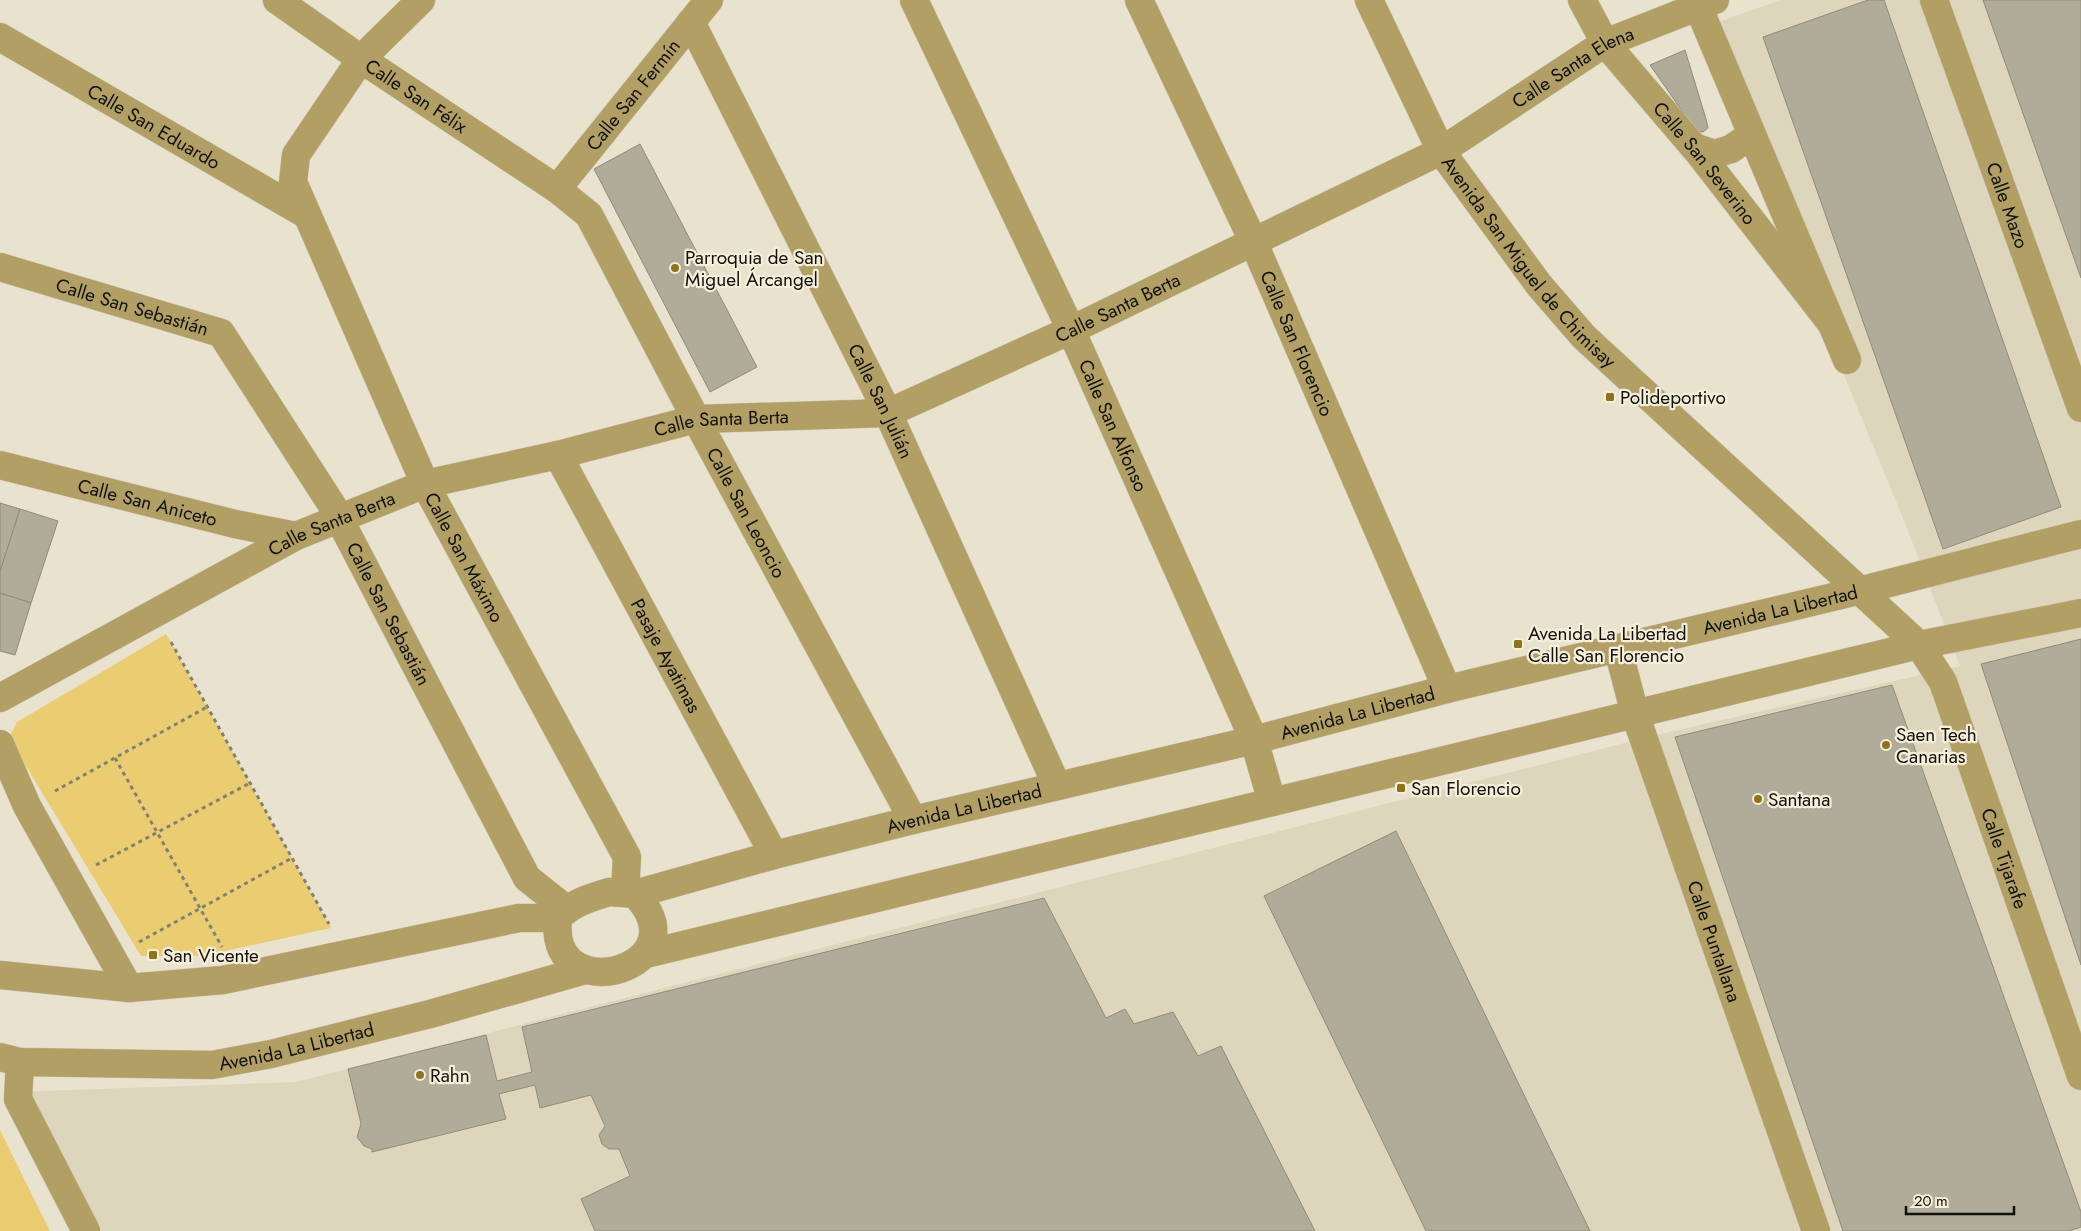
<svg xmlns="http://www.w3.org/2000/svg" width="2081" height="1231" font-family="Jost,sans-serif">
<rect width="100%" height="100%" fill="#e8e2cf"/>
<polygon fill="#ded6bc" points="1781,0 2081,0 2081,1231 85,1231 12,1092 296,1082 1656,735 1960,666 1905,523 1701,28"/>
<g fill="#eacd71">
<polygon points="166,634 331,928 202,956 141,956 9,738 17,722"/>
<polygon points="0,1130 50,1231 0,1231"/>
</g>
<g fill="#b1ab99" stroke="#918b7a">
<polygon points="1868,0 1884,0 2061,507 1943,549 1763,37"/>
<polygon points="1983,0 2081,0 2081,278"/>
<polygon points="1685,50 1706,119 1708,128 1703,132 1696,131 1650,65"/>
<polygon points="640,144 757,367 710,392 594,169"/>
<polygon points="0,503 20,509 0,572"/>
<polygon points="20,509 58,521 31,603 0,593 0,572"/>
<polygon points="0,593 31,603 15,655 0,651"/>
<polygon points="2081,639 2081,965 1981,664"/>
<polygon points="1892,685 2081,1212 2081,1227 2069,1231 1843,1231 1675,737"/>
<polygon points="1396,831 1590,1231 1426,1231 1264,896"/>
<polygon points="1044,898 1106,1018 1125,1009 1134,1024 1173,1012 1198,1056 1221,1046 1315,1231 595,1231 581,1199 630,1176 619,1149 609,1149 602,1144 599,1135 605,1126 591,1095 540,1108 535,1085 499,1094 506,1119 372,1152 372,1149 364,1146 357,1137 361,1124 348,1069 486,1035 497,1081 532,1072 522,1027"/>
</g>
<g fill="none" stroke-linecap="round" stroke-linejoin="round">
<g stroke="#c6c0af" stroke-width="29">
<g id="minor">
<path id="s1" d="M277,0L361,59L557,189L589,215L696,419L913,820"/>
<path id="s2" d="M421,0L361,59L296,155L293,182L425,484L627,857L625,892"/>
<path id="s3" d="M914,0L1071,330L1254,740L1272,802"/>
<path id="s4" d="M1139,0L1253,241L1447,689"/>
<path id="s5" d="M1369,0L1441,151L1539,285L1584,337L1919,645L1943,682L2081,1076"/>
<path id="s6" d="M1582,0L1605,43L1699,153L1831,323"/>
<path id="s7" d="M1934,0L2081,408"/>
<polyline points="1698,6 1847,360"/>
<path id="s8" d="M691,22L888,413L1057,786"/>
<path id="s9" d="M0,37L307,215"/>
<polyline points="1694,147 1714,154 1731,149 1751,135"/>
<path id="s10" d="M557,189L709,0"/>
<path id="s11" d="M0,267L221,333L332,505L527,878L566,909"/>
<path id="s12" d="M558,455L774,855"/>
<path id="s13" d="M0,465L235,524L296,536"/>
<path id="s14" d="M1618,649L1635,714L1816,1231"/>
<path id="s15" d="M0,698L296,536L425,484L558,455L696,419L888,413L1071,330L1441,151L1605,43L1715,0"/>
<polyline points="0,744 27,806 129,988"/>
<path d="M609,892L635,894C698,960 579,1002 560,945C557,936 557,927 558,918C571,903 590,898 609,892Z"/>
<path id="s16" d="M635,894L774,855L913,820L1254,740L1447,689L1862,590L2081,534"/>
<polyline points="646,954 1919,645 2081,613"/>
<polyline points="0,975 129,988 223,980 519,918 558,918"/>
<path id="s17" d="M0,1057L20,1062L212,1065L271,1054L430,1014L585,970"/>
<polyline points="20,1062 18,1099 86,1231"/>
</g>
</g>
<g stroke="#848073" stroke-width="3" stroke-dasharray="4 4" stroke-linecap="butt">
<polyline points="171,642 329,924"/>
<polyline points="115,758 222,947"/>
<polyline points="55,791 207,707"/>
<polyline points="96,865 250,783"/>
<polyline points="139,942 292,858"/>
</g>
<use href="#minor" stroke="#b29f64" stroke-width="28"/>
</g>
<g fill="#8d7418" stroke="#f6efdc" stroke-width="2">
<circle cx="675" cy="268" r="5"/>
<rect x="1605" y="392" width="10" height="10" rx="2.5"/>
<rect x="1513" y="639" width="10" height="10" rx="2.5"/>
<circle cx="1886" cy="745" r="5"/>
<rect x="1396" y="783" width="10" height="10" rx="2.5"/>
<circle cx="1758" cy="799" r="5"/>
<rect x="148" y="950" width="10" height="10" rx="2.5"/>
<circle cx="420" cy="1075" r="5"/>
</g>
<g text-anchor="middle" stroke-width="4.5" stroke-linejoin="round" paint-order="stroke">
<g font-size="19" fill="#12100a" stroke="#f6efdc">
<text dy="7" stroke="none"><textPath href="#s15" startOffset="1716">Calle Santa Elena</textPath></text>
<text dy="7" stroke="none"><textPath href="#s10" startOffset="121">Calle San Fermín</textPath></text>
<text dy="7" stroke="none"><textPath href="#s1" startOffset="169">Calle San Félix</textPath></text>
<text dy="7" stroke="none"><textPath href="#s9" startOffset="178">Calle San Eduardo</textPath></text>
<text dy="7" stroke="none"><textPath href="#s6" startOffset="205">Calle San Severino</textPath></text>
<text dy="7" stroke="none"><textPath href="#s7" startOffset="218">Calle Mazo</textPath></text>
<text dy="7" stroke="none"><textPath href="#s5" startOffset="309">Avenida San Miguel de Chimisay</textPath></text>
<text dy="7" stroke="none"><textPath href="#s11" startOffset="138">Calle San Sebastián</textPath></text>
<text dy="7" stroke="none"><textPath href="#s15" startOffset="1200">Calle Santa Berta</textPath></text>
<text dy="7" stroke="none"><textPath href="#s4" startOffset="378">Calle San Florencio</textPath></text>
<text dy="7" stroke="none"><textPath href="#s8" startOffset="424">Calle San Julián</textPath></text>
<text dy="7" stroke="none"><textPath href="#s15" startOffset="780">Calle Santa Berta</textPath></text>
<text dy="7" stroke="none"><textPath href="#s3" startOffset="470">Calle San Alfonso</textPath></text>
<text dy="7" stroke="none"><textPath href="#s13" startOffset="152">Calle San Aniceto</textPath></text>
<text dy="7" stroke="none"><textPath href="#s1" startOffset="716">Calle San Leoncio</textPath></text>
<text dy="7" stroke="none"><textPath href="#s15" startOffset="375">Calle Santa Berta</textPath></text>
<text dy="7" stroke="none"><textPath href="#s2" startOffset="640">Calle San Máximo</textPath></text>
<text dy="7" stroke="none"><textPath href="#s16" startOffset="1180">Avenida La Libertad</textPath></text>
<text dy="7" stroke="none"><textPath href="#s11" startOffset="558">Calle San Sebastián</textPath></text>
<text dy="7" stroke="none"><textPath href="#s12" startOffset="228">Pasaje Ayatimas</textPath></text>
<text dy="7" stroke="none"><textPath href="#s16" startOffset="745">Avenida La Libertad</textPath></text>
<text dy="7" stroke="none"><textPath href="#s16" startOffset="340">Avenida La Libertad</textPath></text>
<text dy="7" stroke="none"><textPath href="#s5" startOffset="1088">Calle Tijarafe</textPath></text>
<text dy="7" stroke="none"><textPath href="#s14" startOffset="308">Calle Puntallana</textPath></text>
<text dy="7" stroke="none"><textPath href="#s17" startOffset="299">Avenida La Libertad</textPath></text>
</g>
<g font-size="19" fill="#12100a" stroke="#f6efdc" text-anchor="start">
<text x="685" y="264">Parroquia de San<tspan x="685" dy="22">Miguel Árcangel</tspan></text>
<text x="1620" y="404">Polideportivo</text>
<text x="1528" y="640">Avenida La Libertad<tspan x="1528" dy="22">Calle San Florencio</tspan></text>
<text x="1896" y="741">Saen Tech<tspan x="1896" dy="22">Canarias</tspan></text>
<text x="1411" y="795">San Florencio</text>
<text x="1768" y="806">Santana</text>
<text x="163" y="962">San Vicente</text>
<text x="430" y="1082">Rahn</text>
</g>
</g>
<path d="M1906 1206v8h108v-8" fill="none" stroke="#12100a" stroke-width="2.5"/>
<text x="1914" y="1206" font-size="15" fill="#12100a" stroke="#f6efdc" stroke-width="4" paint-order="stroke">20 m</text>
</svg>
